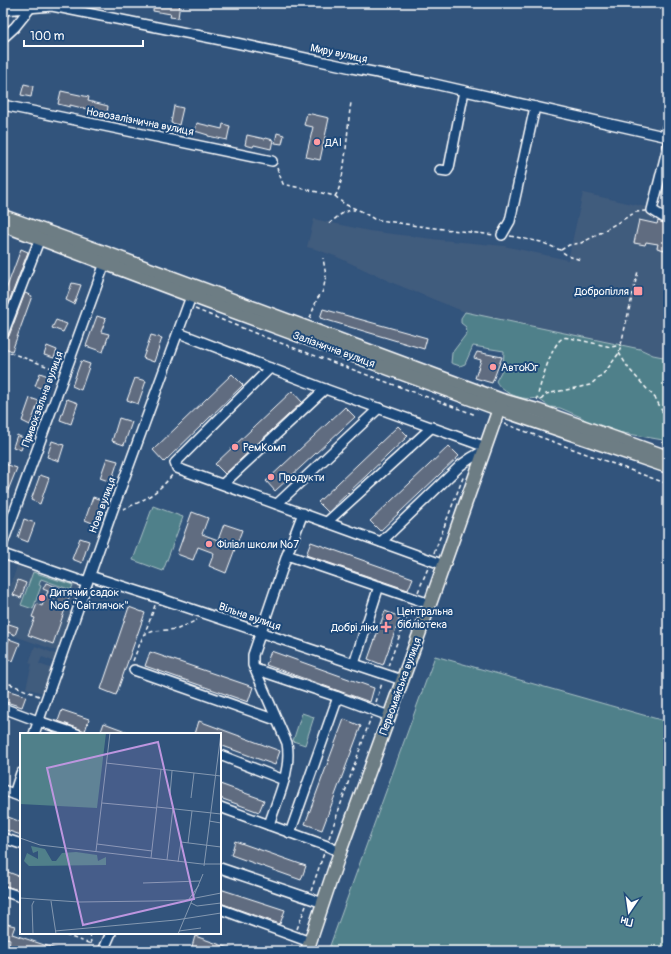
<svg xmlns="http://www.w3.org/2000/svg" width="671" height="954" font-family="Pangolin,sans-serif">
<rect width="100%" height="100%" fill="#32547c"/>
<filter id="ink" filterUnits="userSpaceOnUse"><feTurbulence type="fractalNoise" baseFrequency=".025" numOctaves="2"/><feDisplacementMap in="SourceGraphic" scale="8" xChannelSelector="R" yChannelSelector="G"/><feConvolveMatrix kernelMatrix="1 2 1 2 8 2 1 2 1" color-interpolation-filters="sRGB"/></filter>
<g filter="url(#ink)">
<g fill="#405b7d">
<polygon points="583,193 668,212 668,358 653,355 640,349 465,312 393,283 335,256 315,249 307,247 314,219 369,231 441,240 504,246 568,260"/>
<polygon points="17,566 80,586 58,651 3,632 3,609"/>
<polygon points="35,646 58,655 55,662 42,657 39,664 53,669 50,681 47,681 43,693 26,688 32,664 29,663"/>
</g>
<g fill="#50808a" stroke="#a8c0c4">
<path d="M465,312L640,349L653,355L668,358V446L664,444L663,440L617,432L599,426L588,422L581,417L560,408L550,407L537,398C524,401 502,394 496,381L503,368L504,351L473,346L465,364L460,366L451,363L452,353L467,333L466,327L461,323V318Z"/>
<polygon points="153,506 183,517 163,571 133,560"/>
<polygon points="33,572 73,585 71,590 41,579 39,585 41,586 33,609 21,605"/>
<polygon points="435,656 668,722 668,951 328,951"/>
<polygon points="302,713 314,717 305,745 293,741"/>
</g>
<g fill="#606c80" stroke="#fff">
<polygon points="154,3 180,3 178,18 170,17 171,14 153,11"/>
<polygon points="24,84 33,86 31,97 21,95"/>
<polygon points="61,91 89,97 88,101 108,106 107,114 70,105 70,107 58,104"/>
<polygon points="174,106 183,108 179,125 171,123"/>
<polygon points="307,113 329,118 320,160 306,157 313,127 304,125"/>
<polygon points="197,123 222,129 223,124 230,126 227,140 208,136 208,135 195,131"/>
<polygon points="277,133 284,135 282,144 275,143"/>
<polygon points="247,135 265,139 266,138 273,140 271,149 254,145 253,147 245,145"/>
<polygon points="639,220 657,224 658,221 668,224 668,251 657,248 658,244 646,242 645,245 634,243"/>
<polygon points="21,249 28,252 3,317 3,298"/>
<polygon points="72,283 81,285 74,304 66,300"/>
<polygon points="25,293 32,296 12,351 3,347 3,340 6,339 9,336"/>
<polygon points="323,309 427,338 424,349 320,318"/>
<polygon points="97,316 106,319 101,332 109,334 103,352 86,346"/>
<polygon points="56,320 67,324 63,332 52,328"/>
<polygon points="151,335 162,338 154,362 143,358"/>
<polygon points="47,346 57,350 54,358 44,355"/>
<polygon points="477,352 502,357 492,383 475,378 481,360 474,358"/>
<polygon points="81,361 90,364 81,390 72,386"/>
<polygon points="40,373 48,376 43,389 35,386"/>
<polygon points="232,374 243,385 164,462 153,450"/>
<polygon points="135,378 146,381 138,404 127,400"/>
<polygon points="292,391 302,402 225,474 215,464"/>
<polygon points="30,398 39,401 30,425 22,421"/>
<polygon points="67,399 78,403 71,424 60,420"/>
<polygon points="345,407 355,417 275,491 266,481"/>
<polygon points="119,418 132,422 124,445 112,441"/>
<polygon points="398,426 408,436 328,512 318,502"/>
<polygon points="17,435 25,439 21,450 13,447"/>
<polygon points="52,441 64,445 59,461 47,457"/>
<polygon points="449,446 459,456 380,531 370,521"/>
<polygon points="107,458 118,461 111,482 100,478"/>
<polygon points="5,464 17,468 3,503 3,470"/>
<polygon points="40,475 49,478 40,504 31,500"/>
<polygon points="93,497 104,501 95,524 85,520"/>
<polygon points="192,512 208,518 202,534 218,540 224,524 242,530 226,573 209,566 214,553 198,547 193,560 177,554"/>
<polygon points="24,519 35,523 28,542 18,538"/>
<polygon points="80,538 89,541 82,563 72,559"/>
<polygon points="311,542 413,578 408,590 306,555"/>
<polygon points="18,580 26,583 21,598 13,595"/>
<polygon points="46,583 71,592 53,644 28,635 35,618 32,617 37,604 42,606 48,591 43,589"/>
<polygon points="129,607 145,613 116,695 101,689"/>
<polygon points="385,611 400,617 383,665 368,659"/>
<polygon points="3,622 18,627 15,635 3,630"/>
<polygon points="9,639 20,643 13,661 3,658"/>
<polygon points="271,651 374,688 370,702 266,665"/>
<polygon points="150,652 253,687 248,702 145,666"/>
<polygon points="3,689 26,696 22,707 3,701"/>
<polygon points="62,710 89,719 85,731 58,721"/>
<polygon points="344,719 361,726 322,830 305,824"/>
<polygon points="199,721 280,751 275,765 220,745 220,734 195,734"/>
<polygon points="104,723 131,733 131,734 100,734"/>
<polygon points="220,784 264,800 259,812 220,798"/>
<polygon points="3,815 21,822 21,835 3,829"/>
<polygon points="235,841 306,866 301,880 231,855"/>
<polygon points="3,870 21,877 21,891 3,885"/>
<polygon points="220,889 285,910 280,924 220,903"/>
<polygon points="3,923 15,926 12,934 59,950 58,951 18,951 9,948 10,939 3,937"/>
<polygon points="195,936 235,950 235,951 195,951 191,950"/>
</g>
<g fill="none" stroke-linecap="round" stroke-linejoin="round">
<g stroke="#fff" stroke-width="12">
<g id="minor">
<polyline points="3,10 52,6 241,44 352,68 430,83 668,137"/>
<polyline points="3,38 15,27 31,7"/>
<polyline points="3,105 272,161"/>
<polyline points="665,136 668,125"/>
<polyline points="668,146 652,210 663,217 668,218"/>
<polyline points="440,170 447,171 449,168 464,91"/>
<polyline points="502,235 510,221 535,107"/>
<polyline points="179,333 325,389 486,447"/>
<polyline points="3,334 40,238"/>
<polyline points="270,368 175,463 177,468 444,565"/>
<polyline points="223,484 325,389"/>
<polyline points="277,504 379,408"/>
<path d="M303,513L287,555L253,655V665L287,743C292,771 277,799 269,825L327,846L340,852"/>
<polyline points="327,522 432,427"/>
<polyline points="381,542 461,465 471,458 485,450"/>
<polyline points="3,543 105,263"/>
<polyline points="3,554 87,583"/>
<polyline points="287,555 430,604"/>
<polyline points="90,576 153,596 402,680"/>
<polyline points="354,664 379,586"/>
<polyline points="255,669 338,697"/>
<polyline points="134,670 276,720"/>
<polyline points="3,708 38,721 77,734"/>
<polyline points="34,734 112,512 193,291"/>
<polyline points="220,755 284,780"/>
<polyline points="3,790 21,797"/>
<polyline points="14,794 21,773"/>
<polyline points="220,807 269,825"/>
<polyline points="290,833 338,697 389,716"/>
<polyline points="3,838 21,844"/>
<polyline points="220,868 323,903"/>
<polyline points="3,891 21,897"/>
<polyline points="220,909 310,942"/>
<polyline points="103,951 111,933"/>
</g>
</g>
<g stroke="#fff" stroke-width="15">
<g id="major">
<polyline points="3,216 109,254 502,400 537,410 668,457"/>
<polyline points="3,225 191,296 498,409 668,467"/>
<polyline points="307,951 340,852 430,604 501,403"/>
</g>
</g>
<g stroke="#fff" stroke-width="1.5" stroke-dasharray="4 3" stroke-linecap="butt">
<polyline points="668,39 666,51 668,56"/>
<path d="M277,168L283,184L335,196C346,183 347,124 351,103"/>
<polyline points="335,196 344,204 361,211 374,219 418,226 494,235"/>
<path d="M329,224C337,217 344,210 355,210"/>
<polyline points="510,236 541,242 560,250 568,256 581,260"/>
<polyline points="561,250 569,245 581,243 593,237 636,212 645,211"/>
<polyline points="195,309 267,338 476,415"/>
<polyline points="310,318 317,299 323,291 326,276 323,258"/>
<polyline points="3,350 57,370"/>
<polyline points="619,353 629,369 656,399 664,415 667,435 667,446"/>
<path d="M538,400L537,398C540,386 552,342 563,338C565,337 568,338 570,338L611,347L621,345"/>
<polyline points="541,400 546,394 590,385 606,371 619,353 638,271"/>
<polyline points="505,424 668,484"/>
<path d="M123,509C143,502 160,491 173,474"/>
<polyline points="434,553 464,475"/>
<polyline points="418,592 428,568"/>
<polyline points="143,635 154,631 178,629 197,620"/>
<path d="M133,661C140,642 149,625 155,605"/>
<polyline points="388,666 411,606"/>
<polyline points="3,681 39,696"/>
<polyline points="376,702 382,683"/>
<polyline points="329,838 371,717"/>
<polyline points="311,891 324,853"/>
<polyline points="297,929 306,906"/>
<polyline points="59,933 91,944"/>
<polyline points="90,933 91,944 95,949"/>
<polyline points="289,951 292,944"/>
</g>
<use href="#minor" stroke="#1f4a7a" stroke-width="9"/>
<use href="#major" stroke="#6d7d84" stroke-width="12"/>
</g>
</g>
<g fill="#ff9aa2" stroke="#1f4a7a" stroke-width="1.5">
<circle cx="317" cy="142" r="4"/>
<rect x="633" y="286" width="10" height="10" rx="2"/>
<circle cx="493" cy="367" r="4"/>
<circle cx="235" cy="447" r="4"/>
<circle cx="271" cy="477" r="4"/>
<circle cx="209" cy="544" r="4"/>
<circle cx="42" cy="598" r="4"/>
<circle cx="389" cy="617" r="4"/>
<path d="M384 621h4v4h4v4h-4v4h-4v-4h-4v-4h4z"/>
</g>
<g text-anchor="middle" stroke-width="4" stroke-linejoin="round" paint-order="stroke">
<g font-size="11" fill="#fff" stroke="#1f4a7a">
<text transform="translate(339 53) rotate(12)" y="4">Миру вулиця</text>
<text transform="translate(140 121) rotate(11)" y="4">Новозалізнична вулиця</text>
<text transform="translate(334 349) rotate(20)" y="4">Залізнична вулиця</text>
<text transform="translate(42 399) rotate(-70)" y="4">Привокзальна вулиця</text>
<text transform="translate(102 505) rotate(-70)" y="4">Нова вулиця</text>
<text transform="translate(250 616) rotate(19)" y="4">Вільна вулиця</text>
<text transform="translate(400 686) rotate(-70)" y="4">Первомайська вулиця</text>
</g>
<g font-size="11" fill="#fff" stroke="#1f4a7a" text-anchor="start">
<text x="325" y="146">ДАІ</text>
<text x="629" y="295" text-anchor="end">Добропілля</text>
<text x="501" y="371">АвтоЮг</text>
<text x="243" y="451">РемКомп</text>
<text x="279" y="481">Продукти</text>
<text x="217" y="548">Філіал школи №7</text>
<text x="50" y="596">Дитячий садок<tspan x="50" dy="13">№6 "Світлячок"</tspan></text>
<text x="397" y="615">Центральна<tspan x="397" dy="13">бібліотека</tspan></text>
<text x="378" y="631" text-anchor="end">Добрі ліки</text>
</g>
</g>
<g transform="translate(20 733)">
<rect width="201" height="201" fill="#32547c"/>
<path d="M0,0H86L77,75L0,71ZM11,113L25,116L32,128H36L42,120L56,119L77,122L78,128L86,124V132L9,133L4,128L7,120L18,126V118L13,120Z" fill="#50808a"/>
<path fill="none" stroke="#8498b0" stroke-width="1" d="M86,30L201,43M150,62L152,38M171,65L174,40M82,70L137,75M137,74L201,81M189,88L201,90M0,105L20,112L182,131H201M168,110L172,78M77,111L132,118M76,118L90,0M131,125L141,36M147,127L153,75M158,129L161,109L201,114M184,133L201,0M123,150L180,148M0,165L59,169L133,168L165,167L201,160M169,166L179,152M31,168L36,201M171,170L177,173L201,170M35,198L156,187L201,180M159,198L181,195M13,201L12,172L14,168M158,201L183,141"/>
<path fill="#bd96df" fill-opacity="0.15" stroke="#bd96df" stroke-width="2" d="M138,9L174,166L63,192L27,35Z"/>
<rect width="201" height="201" fill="none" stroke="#fff" stroke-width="2"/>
</g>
<rect width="671" height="954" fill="none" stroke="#1f4a7a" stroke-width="16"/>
<rect x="8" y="8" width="655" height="938" fill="none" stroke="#fff" stroke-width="1.5" filter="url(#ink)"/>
<g transform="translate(629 912) rotate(193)" stroke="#1f4a7a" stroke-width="3" paint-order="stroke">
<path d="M0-3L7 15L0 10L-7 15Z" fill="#ffffff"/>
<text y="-6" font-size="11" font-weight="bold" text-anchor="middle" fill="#ffffff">Пн</text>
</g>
<path d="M24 40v6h119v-6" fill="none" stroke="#ffffff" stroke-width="2"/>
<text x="30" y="40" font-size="12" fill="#ffffff" stroke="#1f4a7a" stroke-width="3" paint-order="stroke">100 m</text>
</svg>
